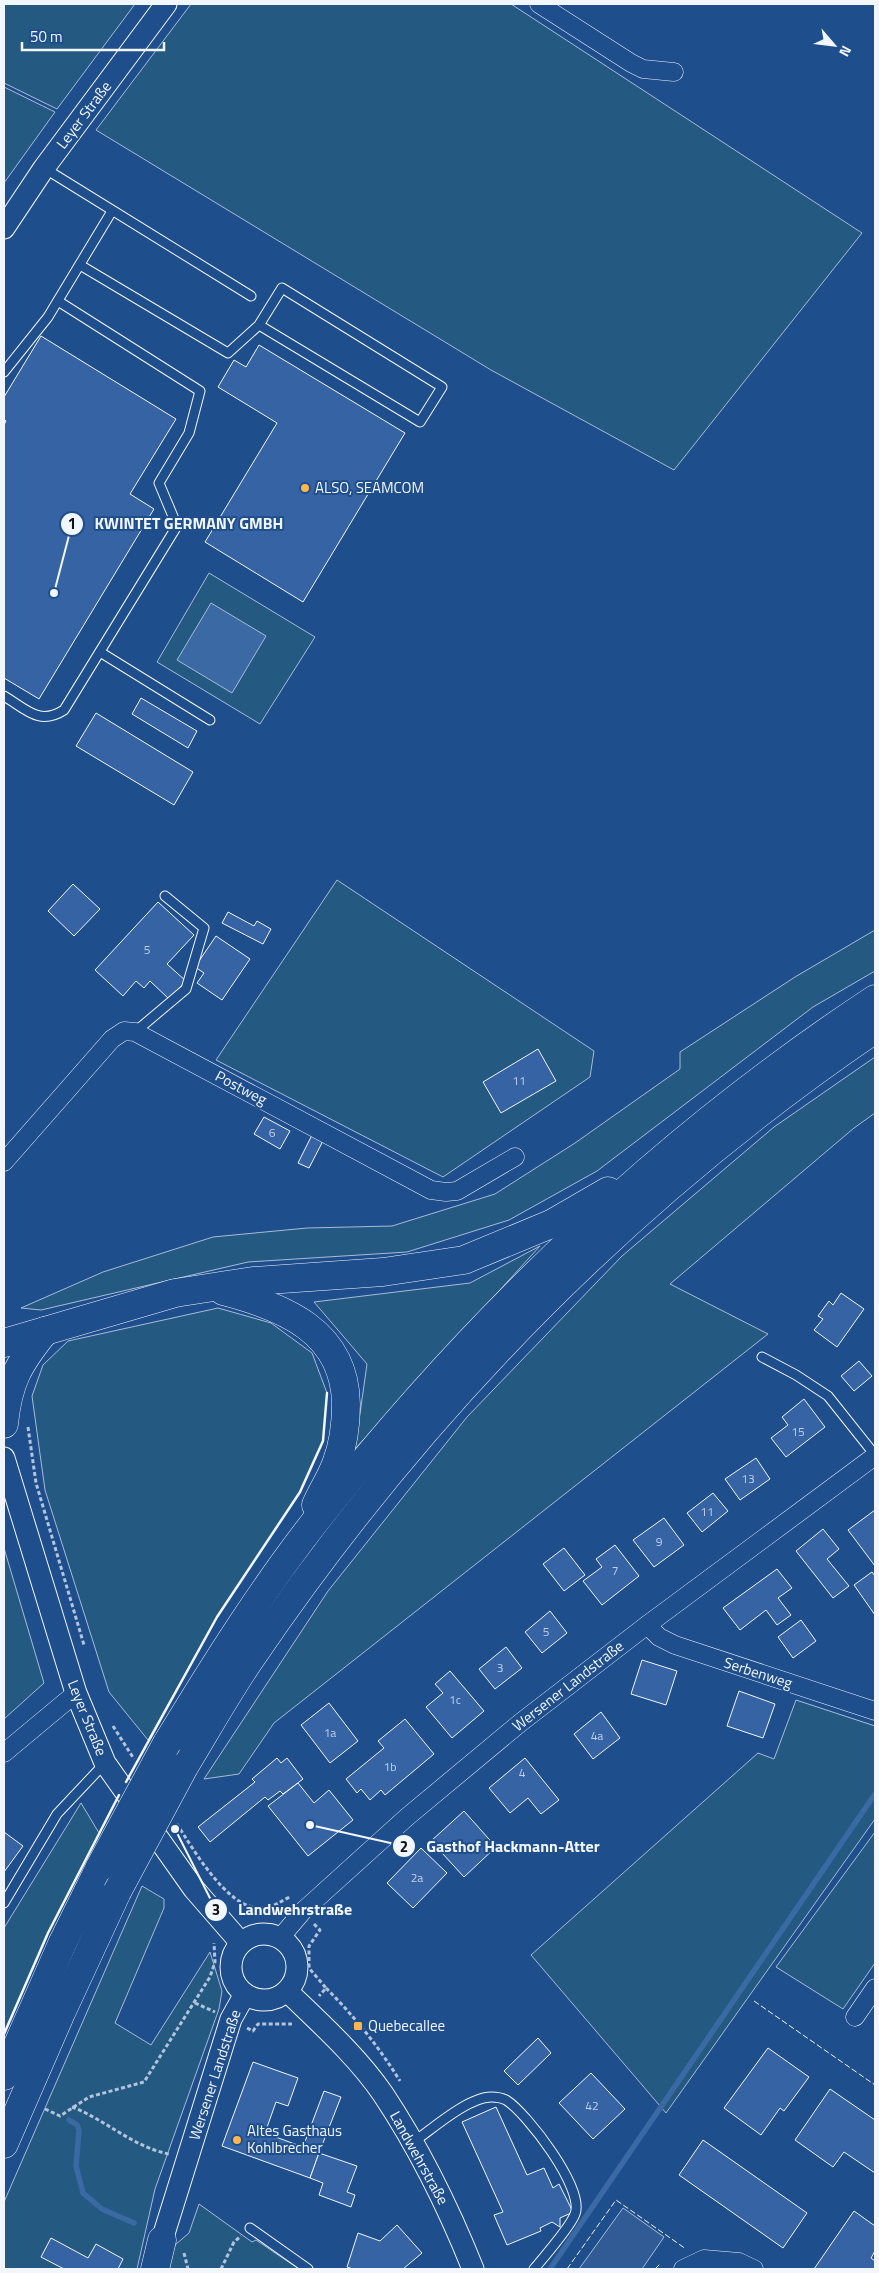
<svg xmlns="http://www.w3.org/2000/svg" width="879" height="2273" font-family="'Titillium Web',sans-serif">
<rect width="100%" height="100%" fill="#1f4e8c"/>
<g fill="#245a82" stroke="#a8bbd7">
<polygon points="4,4 135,4 57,109 4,83"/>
<polygon points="191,4 511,4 862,233 674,470 491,370 96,130"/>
<polygon points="4,87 55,112 4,183"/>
<polygon points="209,573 315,637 260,724 157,662"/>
<polygon points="337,880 594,1051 590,1077 443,1177 216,1060"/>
<polygon points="875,930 875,971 813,1007 597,1171 509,1220 407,1252 248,1262 41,1310 21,1308 103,1272 213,1237 307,1228 392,1226 495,1194 575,1143 680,1069 680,1052 795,977"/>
<polygon points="875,1057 875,1113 854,1128 670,1284 768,1334 274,1723 239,1774 204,1779 328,1591 467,1417 622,1256 774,1127"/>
<polygon points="540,1246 355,1449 367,1364 314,1302 470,1283"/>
<polygon points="218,1308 271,1323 312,1353 327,1393 323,1441 300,1492 217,1617 148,1740 109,1692 45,1490 32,1396 43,1365 68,1341"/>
<polygon points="4,1548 44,1683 4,1719"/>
<polygon points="796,1700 875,1726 875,1819 666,2113 531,1955 758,1753 774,1759"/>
<polygon points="81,1803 99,1833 48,1933 4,2034 4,1928"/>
<polygon points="875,1832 875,1963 843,2009 776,1967"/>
<polygon points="142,1886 164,1899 164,1908 115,2023 151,2045 210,1952 222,1991 219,2009 155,2189 137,2269 4,2269 4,2202"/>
<polygon points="199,2204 252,2242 256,2240 299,2269 167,2269 175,2245 189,2233"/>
</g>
<polygon fill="#305b95" stroke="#a8bbd7" points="623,2208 664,2237 642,2269 579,2269"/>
<polygon fill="#3b69a3" stroke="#a8bbd7" points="211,603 266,636 232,693 177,660"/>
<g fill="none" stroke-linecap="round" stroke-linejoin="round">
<g stroke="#3b69a3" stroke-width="5.5">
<polyline points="69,2120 77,2125 79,2130 76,2166 83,2193 102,2209 134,2223"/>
<polyline points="550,2269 875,1794"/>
</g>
</g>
<g fill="#3563a3" stroke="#f2f6ff">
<polygon points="41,336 176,419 130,494 154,509 39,699 4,678 4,425 6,421 4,419 4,397"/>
<polygon points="259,345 405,433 303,602 205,542 277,423 218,387 234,360 246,367"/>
<polygon points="141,698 197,731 188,748 132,714"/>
<polygon points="96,713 193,772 174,805 76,746"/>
<polygon points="73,884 100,909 74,936 48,911"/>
<polygon points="158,902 194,935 167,964 186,981 169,999 150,981 144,988 136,981 123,996 95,970"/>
<polygon points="228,912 254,926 257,921 271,929 263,944 222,923"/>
<polygon points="216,936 250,959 222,1000 197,983 204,973 195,967"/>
<polygon points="538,1049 556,1081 501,1113 483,1082"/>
<polygon points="264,1117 290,1131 280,1149 254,1134"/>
<polygon points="314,1131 325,1137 309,1168 298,1163"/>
<polygon points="841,1293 864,1309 837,1347 814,1330 823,1319 818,1316 829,1301 833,1305"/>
<polygon points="859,1361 872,1376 854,1391 841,1376"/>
<polygon points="804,1399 825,1427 786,1457 771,1438 788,1425 782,1417"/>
<polygon points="756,1458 770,1479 740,1500 725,1479"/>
<polygon points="713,1493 728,1511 702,1532 687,1513"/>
<polygon points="875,1510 875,1566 848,1530"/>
<polygon points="664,1518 684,1545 654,1567 633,1540"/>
<polygon points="823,1529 839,1549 827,1559 849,1586 833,1598 796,1551"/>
<polygon points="615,1545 639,1576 602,1605 583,1581 602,1567 596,1559"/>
<polygon points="564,1548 585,1575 564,1591 543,1564"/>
<polygon points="777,1569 792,1588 778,1598 791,1615 777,1625 766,1610 740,1630 723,1608"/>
<polygon points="872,1572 875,1576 875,1615 854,1585"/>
<polygon points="550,1611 567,1633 542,1653 525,1632"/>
<polygon points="801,1620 816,1641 793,1658 778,1637"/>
<polygon points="506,1647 522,1668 495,1689 479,1669"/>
<polygon points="642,1660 677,1671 666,1705 631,1694"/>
<polygon points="450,1671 484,1711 452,1738 426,1707 443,1693 435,1684"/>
<polygon points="739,1691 775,1704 763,1738 727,1726"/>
<polygon points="329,1703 358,1741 330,1763 301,1725"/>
<polygon points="601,1712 620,1738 593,1759 574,1734"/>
<polygon points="405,1719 434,1754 385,1795 381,1790 370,1800 361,1789 357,1793 346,1779 384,1748 378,1741"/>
<polygon points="277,1758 281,1763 287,1758 303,1779 283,1794 280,1791 268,1800 265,1797 210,1842 198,1827 255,1782 252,1779"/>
<polygon points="525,1758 559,1800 541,1814 528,1798 510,1813 489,1788"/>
<polygon points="298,1783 314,1803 329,1790 353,1820 308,1856 268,1806"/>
<polygon points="464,1811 496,1847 464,1877 431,1841"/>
<polygon points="4,1832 23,1846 4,1872"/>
<polygon points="421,1848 447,1873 413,1908 387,1883"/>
<polygon points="538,2038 551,2053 518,2085 504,2071"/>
<polygon points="768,2048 809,2077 784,2111 780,2108 761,2135 724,2108"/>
<polygon points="253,2062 298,2078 288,2106 276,2102 265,2133 319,2153 310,2178 222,2146"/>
<polygon points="591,2073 625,2109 593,2139 559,2103"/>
<polygon points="830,2089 875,2120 875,2173 844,2152 833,2167 795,2140"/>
<polygon points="324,2091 341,2097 319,2153 303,2147"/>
<polygon points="496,2107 527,2175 544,2168 553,2188 559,2184 572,2210 571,2213 560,2218 560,2227 552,2222 540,2228 541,2231 507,2245 494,2215 503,2212 462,2122"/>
<polygon points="703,2140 807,2213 783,2248 679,2175"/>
<polygon points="319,2153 357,2166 347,2192 355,2195 351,2207 319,2195 323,2183 310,2178"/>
<polygon points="854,2211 875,2226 875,2251 871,2258 875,2261 875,2269 814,2269"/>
<polygon points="397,2225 422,2253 403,2269 353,2269 347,2267 358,2233 380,2241"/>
<polygon points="51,2238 88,2258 96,2244 123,2259 118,2269 64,2269 41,2257"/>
</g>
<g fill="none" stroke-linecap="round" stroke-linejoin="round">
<g stroke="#f2f6ff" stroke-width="11">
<g id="service">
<polyline points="44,168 251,296"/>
<polyline points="80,265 228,353 259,325 282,288 442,387 420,422 259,325"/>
<polyline points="4,372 48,317 112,211"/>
<polyline points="100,652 210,720"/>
<path d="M4,696C26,709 39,726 64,710L177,526L159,483L189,433L200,391L58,301"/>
<polyline points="135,1032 186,989 204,928 165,896"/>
<polyline points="762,1357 796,1375 828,1396 875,1455"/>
<polyline points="4,1903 57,1814 105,1763"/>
<path d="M412,2143C431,2130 468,2097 491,2097C495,2097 502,2098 506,2100C527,2113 585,2189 575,2214C571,2226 544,2257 534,2269"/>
<polyline points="250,2228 308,2269"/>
</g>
</g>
<g stroke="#f2f6ff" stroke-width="19">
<g id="minor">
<polyline points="539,4 631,63 643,69 674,72"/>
<polyline points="4,1162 112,1039 124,1031 135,1032 431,1190 446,1192 457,1191 515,1157"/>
<polyline points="647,1625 659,1637 675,1645 875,1711"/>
<polyline points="4,1753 76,1693"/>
<polyline points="280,1938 303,1911 407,1817 520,1723 647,1625 875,1456"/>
<polyline points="855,2017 875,1988"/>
<polyline points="683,2269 704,2259 739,2262 754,2269"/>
</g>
</g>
<g stroke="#f2f6ff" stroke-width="23">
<g id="tertiary">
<polyline points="4,228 44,168 166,4"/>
<polyline points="4,1458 76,1693 105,1763 194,1889 241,1943"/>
<circle cx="264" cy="1967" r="33"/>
<path d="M287,1991C320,2023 357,2056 383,2094C419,2148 449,2209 473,2269"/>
<polyline points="162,2240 231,2019 245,1994"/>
</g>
</g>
<g stroke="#f2f6ff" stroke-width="29">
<g id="trunk">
<path d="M223,1291C285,1307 345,1332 346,1404C346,1423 343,1446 336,1464C331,1478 322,1491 316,1505"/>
<polyline points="4,1343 175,1293 253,1281 383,1272 464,1260 551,1224 608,1191"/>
<path d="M4,1424C8,1382 19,1363 45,1331"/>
<path d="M167,1743C215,1664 264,1586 321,1514C478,1316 664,1138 875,999"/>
<path d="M184,1767C206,1731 227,1693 251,1658C419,1411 628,1197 875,1029"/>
<polyline points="4,2076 62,1944 100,1867"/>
<polyline points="4,2144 61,2013 117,1892"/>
<polyline points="155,2269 162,2240"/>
</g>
</g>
<g stroke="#b3c4dc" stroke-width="3" stroke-dasharray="4 2.5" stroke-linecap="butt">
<polyline points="28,1427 36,1483 84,1645"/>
<polyline points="113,1726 134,1759"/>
<path d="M177,1824C193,1849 226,1906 258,1908C271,1909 279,1902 290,1897"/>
<polyline points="314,1924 320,1930 309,1946 309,1968 326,1988 319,1996"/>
<path d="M326,1988C354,2016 379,2047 400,2081"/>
<polyline points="195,2003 215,2012"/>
<polyline points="247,2028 253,2031 258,2024 292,2024"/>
<path d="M72,2107C106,2120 133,2147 169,2154"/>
<polyline points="45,2109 60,2116 89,2097 144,2082 210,1977 215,1962 214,1943"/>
<polyline points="184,2253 188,2269"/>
<polyline points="221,2269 234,2242 241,2236"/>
</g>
<use href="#service" stroke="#1f4e8c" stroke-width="9"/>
<use href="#minor" stroke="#1f4e8c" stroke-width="18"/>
<use href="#tertiary" stroke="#1f4e8c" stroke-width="21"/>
<use href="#trunk" stroke="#1f4e8c" stroke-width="28"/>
<g stroke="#f2f6ff" stroke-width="29" stroke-linecap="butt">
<g id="trunk-bridge">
<polyline points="100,1867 167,1743"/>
<polyline points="117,1892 184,1767"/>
</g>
</g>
<use href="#trunk-bridge" stroke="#1f4e8c" stroke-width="28"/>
<g stroke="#f2f6ff" stroke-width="1" stroke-dasharray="6 2.5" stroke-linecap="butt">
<polyline points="754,2001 875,2085"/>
<polyline points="567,2269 616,2200 686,2249"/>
<polyline points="655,2269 660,2264"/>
</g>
<g stroke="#f2f6ff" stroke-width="2.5">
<polyline points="126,1782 217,1617 300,1492 323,1441 327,1393"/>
<polyline points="4,2034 48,1933 119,1795"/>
</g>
</g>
<g fill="#ffb74d" stroke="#1f4e8c" stroke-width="2">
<circle cx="305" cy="488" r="5"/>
<rect x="353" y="2021" width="10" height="10" rx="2.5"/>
<circle cx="237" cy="2140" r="5"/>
</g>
<g text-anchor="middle" stroke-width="4" stroke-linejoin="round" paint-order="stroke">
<g font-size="12" fill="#c3d1e8">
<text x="147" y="954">5</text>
<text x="519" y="1085">11</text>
<text x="272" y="1137">6</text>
<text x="798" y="1436">15</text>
<text x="748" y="1483">13</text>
<text x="707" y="1516">11</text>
<text x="659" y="1546">9</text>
<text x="615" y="1575">7</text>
<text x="546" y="1636">5</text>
<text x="500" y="1672">3</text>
<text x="455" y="1704">1c</text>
<text x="330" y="1737">1a</text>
<text x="597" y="1740">4a</text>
<text x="390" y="1771">1b</text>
<text x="522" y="1777">4</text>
<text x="417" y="1882">2a</text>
<text x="592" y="2110">42</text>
</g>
<g font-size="15" fill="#f2f6ff" stroke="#1f4e8c">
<text transform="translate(84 115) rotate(-53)" y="5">Leyer Straße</text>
<text transform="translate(241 1088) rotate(28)" y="5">Postweg</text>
<text transform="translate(758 1673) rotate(18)" y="5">Serbenweg</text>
<text transform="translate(568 1686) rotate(-38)" y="5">Wersener Landstraße</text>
<text transform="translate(87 1718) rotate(68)" y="5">Leyer Straße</text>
<text transform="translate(215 2075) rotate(-72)" y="5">Wersener Landstraße</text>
<text transform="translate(419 2158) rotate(61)" y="5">Landwehrstraße</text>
</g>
<g font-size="15" fill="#f2f6ff" stroke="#1f4e8c" text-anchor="start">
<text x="315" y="493">ALSO, SEAMCOM</text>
<text x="368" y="2031">Quebecallee</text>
<text x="247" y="2136">Altes Gasthaus<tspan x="247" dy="17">Kohlbrecher</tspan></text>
</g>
</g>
<path fill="none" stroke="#f2f6ff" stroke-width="2" d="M54 593L72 524M310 1825L404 1846M175 1829L216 1910"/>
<g fill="#f2f6ff" stroke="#1f4e8c" stroke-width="2">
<circle cx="54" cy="593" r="5"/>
<circle cx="310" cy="1825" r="5"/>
<circle cx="175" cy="1829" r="5"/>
<circle cx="72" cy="524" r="12"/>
<circle cx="404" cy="1846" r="12"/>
<circle cx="216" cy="1910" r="12"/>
</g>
<g font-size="15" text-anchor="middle" font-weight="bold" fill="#111">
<text x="72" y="529">1</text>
<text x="404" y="1852">2</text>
<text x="216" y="1915">3</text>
</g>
<g font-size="16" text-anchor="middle" font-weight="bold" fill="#f2f6ff" stroke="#1f4e8c" stroke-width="4" stroke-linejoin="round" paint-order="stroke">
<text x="189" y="529">KWINTET GERMANY GMBH</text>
<text x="513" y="1852">Gasthof Hackmann-Atter</text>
<text x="295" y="1915">Landwehrstraße</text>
</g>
<rect width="879" height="2273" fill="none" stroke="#f2f6ff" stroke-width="10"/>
<g transform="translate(834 45) rotate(118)" stroke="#1f4e8c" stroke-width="4" paint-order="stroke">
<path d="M0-4L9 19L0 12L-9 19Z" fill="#f2f6ff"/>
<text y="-8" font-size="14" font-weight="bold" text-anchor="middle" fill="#f2f6ff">N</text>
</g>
<path d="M22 42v8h142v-8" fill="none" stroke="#f2f6ff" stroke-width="2.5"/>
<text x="30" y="42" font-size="15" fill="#f2f6ff" stroke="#1f4e8c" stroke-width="4" paint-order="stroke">50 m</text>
</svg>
